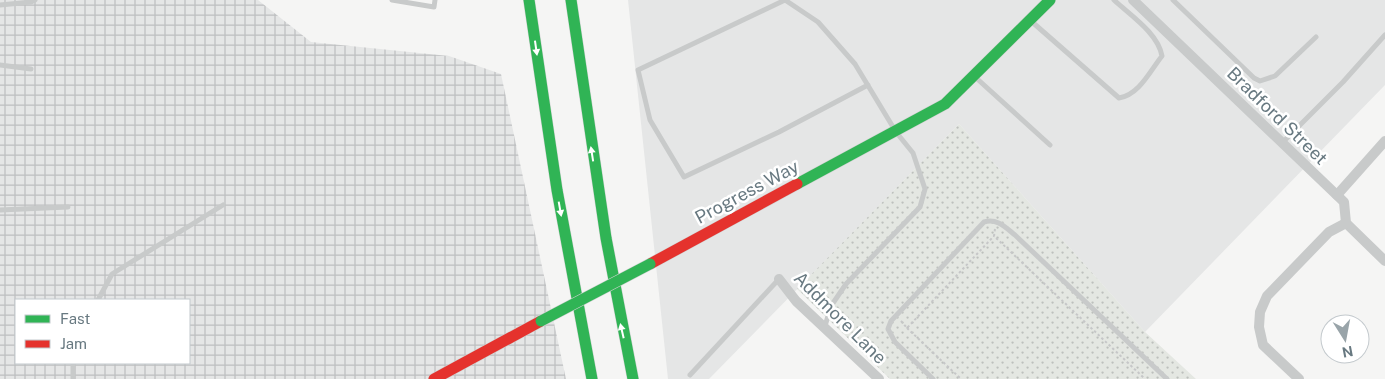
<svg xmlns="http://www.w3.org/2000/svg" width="1385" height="379" font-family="'Public Sans',sans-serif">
<defs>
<pattern id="industrial-grid" width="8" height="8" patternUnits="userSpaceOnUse" patternTransform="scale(1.25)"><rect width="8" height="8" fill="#e5e6e6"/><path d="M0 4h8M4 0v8" fill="none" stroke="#bdbfc0"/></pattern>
<pattern id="grass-dots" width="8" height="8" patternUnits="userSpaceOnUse" patternTransform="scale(1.25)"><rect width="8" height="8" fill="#e4e7e2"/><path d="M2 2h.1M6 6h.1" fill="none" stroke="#bdc0bd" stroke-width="1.8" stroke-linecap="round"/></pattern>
</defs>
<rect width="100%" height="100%" fill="#f5f5f4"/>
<polygon fill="#e5e6e6" points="628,0 1385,0 1385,85 1145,332 959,124 709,379 668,379"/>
<path fill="url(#industrial-grid)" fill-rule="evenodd" d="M0,0H258L311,42L449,56L501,74L566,379H0ZM16,300H189V363H16Z"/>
<polygon fill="url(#grass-dots)" points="959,124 1145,332 1196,379 890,379 797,289"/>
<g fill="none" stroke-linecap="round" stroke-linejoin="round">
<g stroke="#d1d2d2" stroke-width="12">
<g id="fast">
<polyline points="529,0 557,190 592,379"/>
<polyline points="571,0 606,238 633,379"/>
<polyline points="797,184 945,104 1050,0"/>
</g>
</g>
<g stroke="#d1d2d2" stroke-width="12">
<g id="jam">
<polyline points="650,264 797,184"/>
<polyline points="434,379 541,321"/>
</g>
</g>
<g stroke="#c6c7c8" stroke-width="2" stroke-dasharray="2.5 2.5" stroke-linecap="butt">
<polyline points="995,229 994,236 1145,379"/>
<polyline points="901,321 907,328 994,236"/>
<polyline points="907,328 961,379"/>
</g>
<g stroke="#c8caca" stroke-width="5">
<polyline points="392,0 434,7 435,0"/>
<polyline points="1173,0 1254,78 1260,81 1275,76 1316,37"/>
<polyline points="0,5 31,2 35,0"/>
<path d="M1031,21L1119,98C1139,95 1150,71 1162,56C1158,33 1130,15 1114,0"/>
<polyline points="0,65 31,69"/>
<polyline points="974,76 1050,145"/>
<polyline points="1282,143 1343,82 1385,35"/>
<polyline points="0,210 68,207"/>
<polyline points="98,300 112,274 223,205"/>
<polyline points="825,326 831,306 846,284 920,207 925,189 913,153 896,132 855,64 818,22 785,0 638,70 650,120 684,177 779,132 868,85"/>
<polyline points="73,363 73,379"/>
<polyline points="690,375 779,279"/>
<path d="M933,379L895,342L888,329L891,321L984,222C997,218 1005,227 1015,235L1167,379"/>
</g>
<g stroke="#c8caca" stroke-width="10">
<polyline points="1133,0 1344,202 1346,223 1385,261"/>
<polyline points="1337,195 1385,141"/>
<polyline points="779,279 796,301 879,379"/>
<polyline points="1299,379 1263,345 1259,327 1260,312 1267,296 1329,232 1346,223"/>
</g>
<use href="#fast" stroke="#30b455" stroke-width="11"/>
<use href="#jam" stroke="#e5322d" stroke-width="11"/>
<g stroke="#d1d2d2" stroke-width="12" stroke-linecap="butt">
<polyline id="fast-bridge" points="541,321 650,264"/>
</g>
<use href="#fast-bridge" stroke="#30b455" stroke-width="11"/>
</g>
<defs><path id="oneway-solid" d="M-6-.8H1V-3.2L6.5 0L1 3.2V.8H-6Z" transform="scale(1.25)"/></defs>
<g fill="#fff">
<use href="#oneway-solid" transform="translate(536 48) rotate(82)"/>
<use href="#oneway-solid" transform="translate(592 154) rotate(-99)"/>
<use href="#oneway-solid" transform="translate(560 209) rotate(80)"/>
<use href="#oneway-solid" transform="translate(622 331) rotate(-103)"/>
</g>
<g text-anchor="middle" stroke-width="5" stroke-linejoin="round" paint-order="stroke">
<g font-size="18" fill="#687981" stroke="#fff">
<text transform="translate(1277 116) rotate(44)" y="6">Bradford Street</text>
<text transform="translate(747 192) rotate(-28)" y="6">Progress Way</text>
<text transform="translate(840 318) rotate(45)" y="6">Addmore Lane</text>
</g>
</g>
<rect x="15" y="299" width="175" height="65" fill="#ffffff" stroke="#c3c9cd"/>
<rect x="25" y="315" width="25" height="8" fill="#30b455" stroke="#c3c9cd"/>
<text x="60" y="324" font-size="15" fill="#687981">Fast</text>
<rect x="25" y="340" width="25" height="8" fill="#e5322d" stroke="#c3c9cd"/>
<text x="60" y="349" font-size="15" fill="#687981">Jam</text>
<g transform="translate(1345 339) rotate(169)"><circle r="24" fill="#ffffff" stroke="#c3c9cd"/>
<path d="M0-4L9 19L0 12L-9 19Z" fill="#99a4a9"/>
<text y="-8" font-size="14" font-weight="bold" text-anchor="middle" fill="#687981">N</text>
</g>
</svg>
